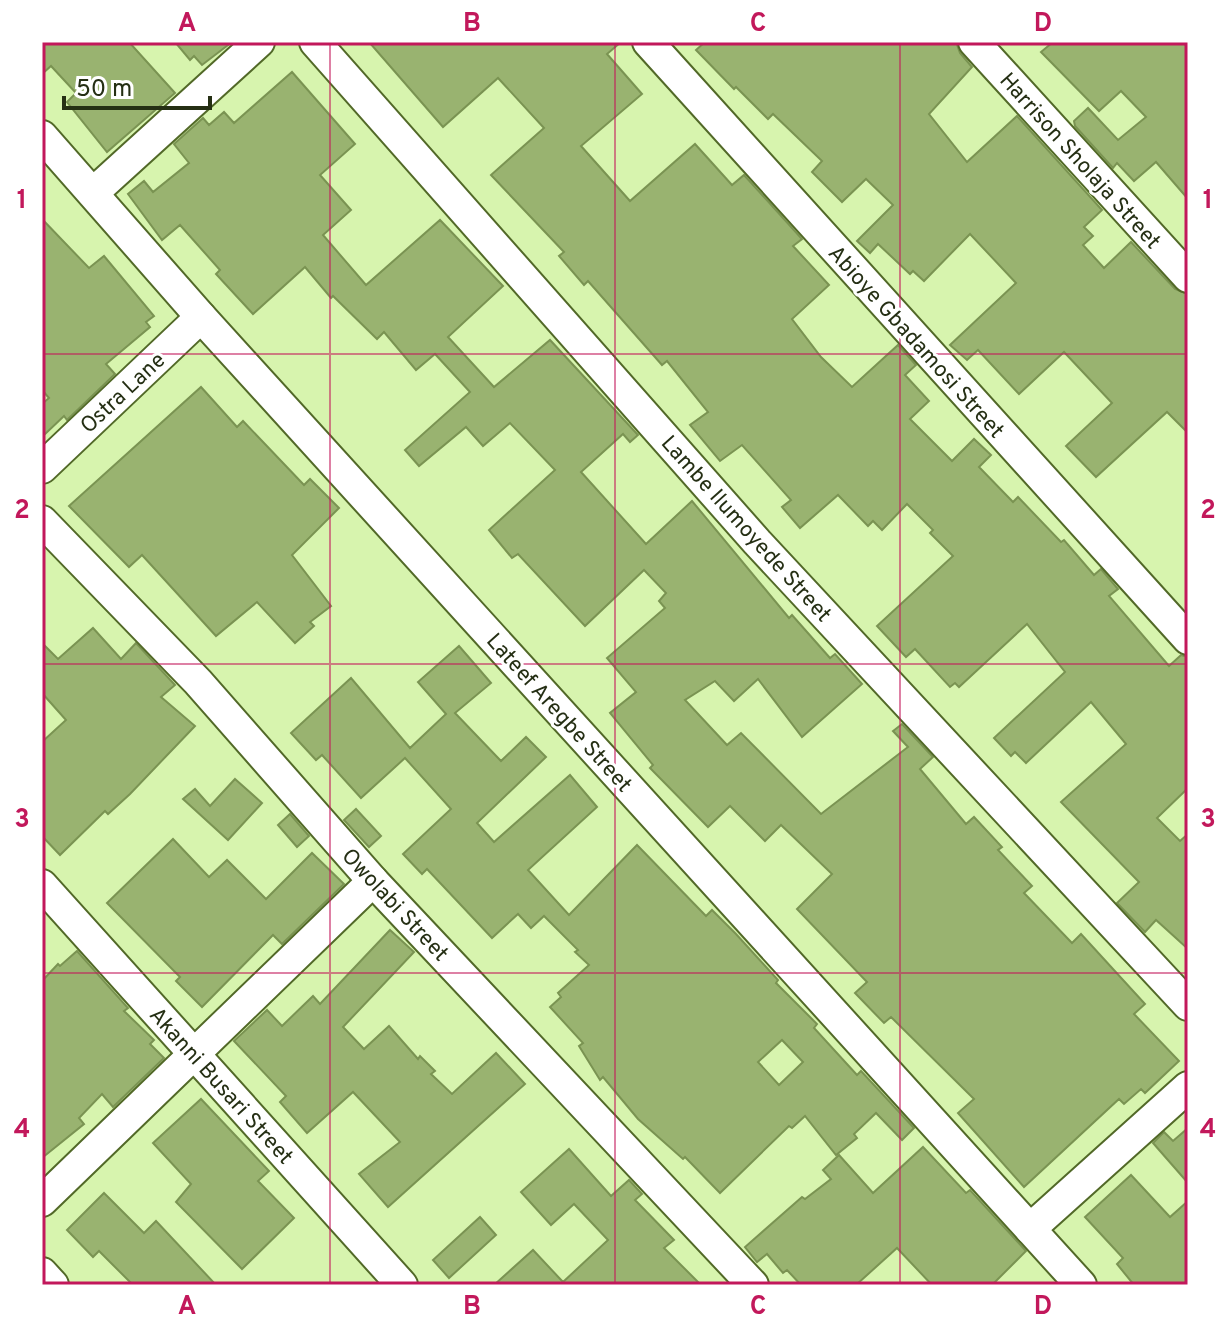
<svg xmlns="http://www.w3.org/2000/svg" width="1230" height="1327" font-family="Overpass,sans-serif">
<rect width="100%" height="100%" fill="#d7f4ae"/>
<g fill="#99b370" stroke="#7a9352" stroke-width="2" fill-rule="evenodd">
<polygon points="42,42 129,42 175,93 107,152 67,102 76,93 51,66 42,74"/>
<polygon points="175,42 232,42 202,65 194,56 190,60"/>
<polygon points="369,42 621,42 607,54 642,94 581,146 630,201 695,144 732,185 744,175 802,239 793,246 829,285 792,319 821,357 852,387 898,345 916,365 905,375 929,401 910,419 952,461 974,439 991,455 979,467 1013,502 1018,497 1061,542 1064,540 1094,575 1101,569 1118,589 1109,596 1169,666 1181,655 1188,657 1188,788 1157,818 1180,841 1188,834 1188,949 1156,920 1145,932 1117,903 1139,882 1061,802 1126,744 1091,702 1026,763 1015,752 1011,756 994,738 1065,672 1027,624 959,687 955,683 950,687 915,649 906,657 877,626 953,556 930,533 933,530 907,504 882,530 873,521 868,526 838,495 800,528 782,507 791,500 742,445 720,461 690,425 708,412 667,361 662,365 588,281 584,285 559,256 564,252 491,175 544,128 498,78 443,127"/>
<polygon points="705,42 956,42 960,53 972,67 929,114 967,162 1017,116 1102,210 1084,227 1093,236 1083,245 1104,268 1131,242 1175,289 1188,294 1188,433 1167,412 1096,477 1066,446 1112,403 1064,352 1019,394 978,350 967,360 950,345 1016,283 970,234 924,281 913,271 910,274 878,244 870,253 857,241 893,205 866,179 842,202 812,172 822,161 773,114 768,119 736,87 734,89 696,50"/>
<polygon points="1053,42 1183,42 1188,48 1188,199 1156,162 1134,181 1117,163 1113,168 1075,126 1074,121 1088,108 1118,140 1146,117 1121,91 1099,111 1041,52"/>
<polygon points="292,72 355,144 320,175 351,210 323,235 366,285 440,220 503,286 448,337 494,387 550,340 638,435 630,442 623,434 581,472 646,544 692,501 789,618 792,615 830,658 835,654 862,684 802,737 758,679 734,701 715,681 685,700 727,745 741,733 821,814 908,747 893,731 902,724 933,757 920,769 966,824 974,817 1002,847 998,850 1032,886 1024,893 1072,943 1081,934 1145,1004 1134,1014 1179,1061 1145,1093 1141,1089 1124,1104 1119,1099 1024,1187 958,1113 974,1099 891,1017 884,1023 855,993 867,982 797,909 832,874 781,825 765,841 730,806 708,827 650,768 653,765 610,713 636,692 607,658 665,608 659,601 666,593 644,570 585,626 518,554 512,558 489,530 555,470 510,423 483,446 466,427 419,466 405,450 470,392 435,354 416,370 384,332 377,339 333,296 331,298 305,267 253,314 216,274 220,270 180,225 162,240 128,194 144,181 153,192 189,163 174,144 203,118 209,125 224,112 234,123"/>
<polygon points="42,219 89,268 104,256 154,316 146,322 150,327 106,364 115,374 67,420 64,416 42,437 42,404 49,398 42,390"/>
<polygon points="201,387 237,427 243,421 304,485 310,479 339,508 292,555 331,606 310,622 314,626 295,643 257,602 216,636 142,555 129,567 69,506"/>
<polygon points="93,628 121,659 136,643 175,685 161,697 195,726 130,794 108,814 105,811 60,855 42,836 42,742 66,720 42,693 42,643 58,659"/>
<path d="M459,646L491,683L455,713L501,761L526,737L546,757L477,823L494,842L570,775L597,807L528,870L569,915L637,845L706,916L712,910L736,934L778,980L776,983L817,1024L814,1028L857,1075L861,1071L914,1128L902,1140L876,1113L854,1134L857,1138L836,1155L805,1116L792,1128L789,1126L720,1193L685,1157L683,1159L638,1119L603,1077L600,1080L579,1046L583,1043L550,1007L561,997L558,993L589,965L575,952L578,950L544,916L531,928L518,914L492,938L427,869L422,874L403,854L451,809L405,758L361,798L322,755L316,760L291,733L351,678L410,748L446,714L418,682ZM782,1040L803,1062L779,1085L758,1062Z"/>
<polygon points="235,779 262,803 228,840 183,799 195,789 210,806"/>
<polygon points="356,809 381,836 369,847 344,820"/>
<polygon points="290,814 309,836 297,847 278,825"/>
<polygon points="173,839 209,877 227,860 266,899 312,853 344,884 282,944 273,935 202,1007 176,981 180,977 107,903"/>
<polygon points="390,930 414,952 343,1027 364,1049 389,1026 418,1059 420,1056 435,1071 431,1074 452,1094 496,1053 525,1084 388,1207 359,1174 400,1142 353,1092 307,1133 280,1102 286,1096 234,1041 267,1010 282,1026 313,996 320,1004"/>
<polygon points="77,951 128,1008 124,1011 154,1040 150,1044 164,1058 113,1107 102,1094 79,1118 84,1124 42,1158 42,981 58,964 60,966"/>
<polygon points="201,1099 269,1171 258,1181 294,1218 242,1269 176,1202 191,1184 153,1143"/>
<polygon points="1188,1128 1188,1183 1153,1143 1164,1132 1173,1141"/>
<polygon points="923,1147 966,1193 970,1190 1026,1251 992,1285 932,1285 897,1248 856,1285 801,1285 787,1270 783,1273 767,1254 757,1262 745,1247 802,1197 805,1199 831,1179 823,1170 839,1155 873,1193"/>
<polygon points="569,1149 611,1196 629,1180 642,1194 635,1200 674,1240 664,1248 701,1285 494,1285 533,1250 563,1282 608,1240 574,1204 551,1225 521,1192"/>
<polygon points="1131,1175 1170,1217 1188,1201 1188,1285 1134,1285 1117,1264 1123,1258 1085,1217"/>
<polygon points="104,1193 144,1233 156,1221 216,1285 133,1285 99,1251 93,1257 67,1230"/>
<polygon points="480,1217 496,1235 449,1278 433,1260"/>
</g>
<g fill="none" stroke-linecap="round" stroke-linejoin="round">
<g stroke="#526928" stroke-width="34">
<g id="minor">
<polyline points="315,42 757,542 1188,1005"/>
<polyline points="648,42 1188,639"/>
<polyline points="974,42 1188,277"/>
<polyline points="42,136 201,317 1081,1285"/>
<polyline points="93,193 259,42"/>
<polyline points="42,468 201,317"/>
<polyline points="42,521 198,682 373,881 753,1285"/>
<polyline points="42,885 402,1285"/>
<polyline points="42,1201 373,881"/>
<polyline points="1030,1229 1188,1087"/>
<polyline points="42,1273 53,1285"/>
</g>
</g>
<use href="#minor" stroke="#fff" stroke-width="30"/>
</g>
<path fill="none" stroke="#c2185b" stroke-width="2" stroke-opacity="0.55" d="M330,42V1285M615,42V1285M900,42V1285M42,354H1188M42,664H1188M42,973H1188"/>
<g text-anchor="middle" stroke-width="6" stroke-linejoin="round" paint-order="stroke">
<g font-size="22" fill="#252f14" stroke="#fff">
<text transform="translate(1081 160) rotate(48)" y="8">Harrison Sholaja Street</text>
<text transform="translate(917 341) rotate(48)" y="8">Abioye Gbadamosi Street</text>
<text transform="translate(122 392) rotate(-43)" y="8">Ostra Lane</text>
<text transform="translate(747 528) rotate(48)" y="8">Lambe Ilumoyede Street</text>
<text transform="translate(560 712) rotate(48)" y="8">Lateef Aregbe Street</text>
<text transform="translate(396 904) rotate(47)" y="8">Owolabi Street</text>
<text transform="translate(222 1085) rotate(48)" y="8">Akanni Busari Street</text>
</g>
</g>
<rect width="1230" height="1327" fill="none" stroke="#ffffff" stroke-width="88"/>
<path d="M64 96v12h146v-12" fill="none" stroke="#252f14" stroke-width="4"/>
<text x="76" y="96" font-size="24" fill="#252f14" stroke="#ffffff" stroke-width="6" paint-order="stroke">50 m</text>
<rect x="44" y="44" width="1142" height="1239" fill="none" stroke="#c2185b" stroke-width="3"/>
<g font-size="26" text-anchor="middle" font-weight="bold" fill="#c2185b">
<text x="187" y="31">A</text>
<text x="472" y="31">B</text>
<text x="758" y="31">C</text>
<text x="1043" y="31">D</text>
<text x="22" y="208">1</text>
<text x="1208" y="208">1</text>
<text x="22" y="518">2</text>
<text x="1208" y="518">2</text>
<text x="22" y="827">3</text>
<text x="1208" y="827">3</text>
<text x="22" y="1137">4</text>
<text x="1208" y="1137">4</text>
<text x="187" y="1314">A</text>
<text x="472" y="1314">B</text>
<text x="758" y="1314">C</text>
<text x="1043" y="1314">D</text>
</g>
</svg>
